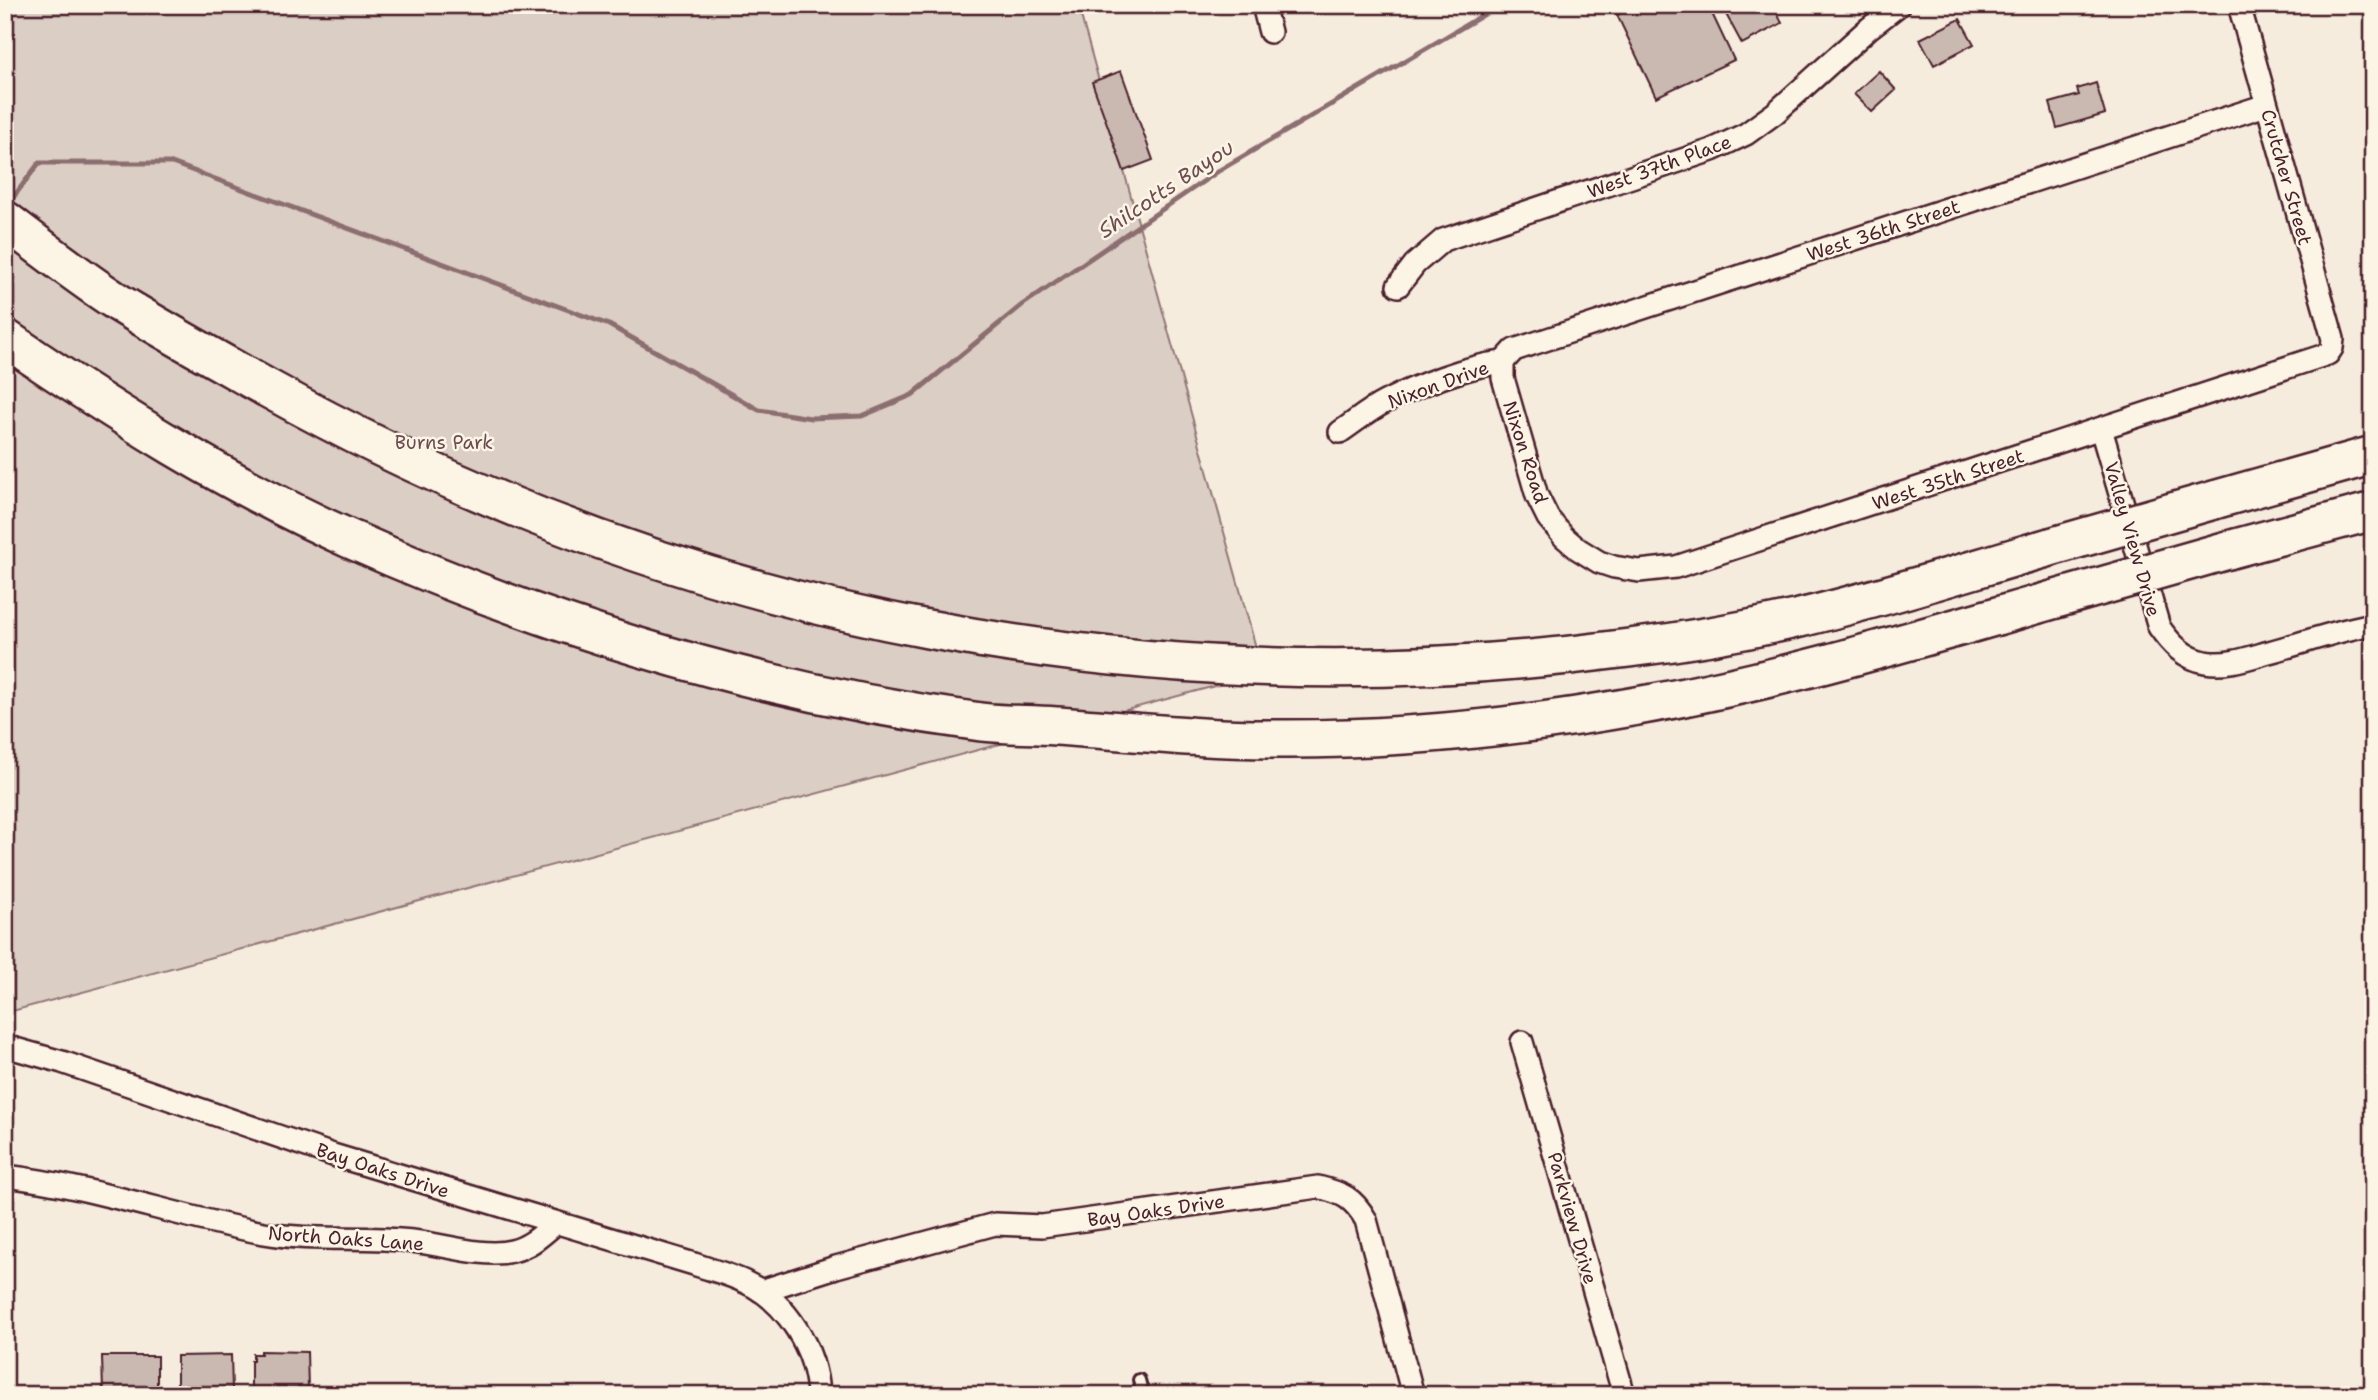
<svg xmlns="http://www.w3.org/2000/svg" width="2378" height="1400" font-family="'Shantell Sans',sans-serif">
<rect width="100%" height="100%" fill="#f5ecde"/>
<filter id="ink" filterUnits="userSpaceOnUse"><feTurbulence type="fractalNoise" baseFrequency=".0143" numOctaves="2"/><feDisplacementMap in="SourceGraphic" scale="14" xChannelSelector="R" yChannelSelector="G"/><feConvolveMatrix kernelMatrix="1 2 1 2 8 2 1 2 1" color-interpolation-filters="sRGB"/></filter>
<g filter="url(#ink)">
<polygon fill="#dbcec4" stroke="#927678" stroke-width="2" points="5,5 1078,5 1263,673 5,1013"/>
<g fill="none" stroke-linecap="round" stroke-linejoin="round">
<polyline stroke="#8c6e70" stroke-width="5" points="6,207 39,163 172,163 609,325 759,410 811,418 862,416 912,395 1022,305 1220,170 1500,5"/>
</g>
<g fill="#cab9b1" stroke="#4a1f2b" stroke-width="2">
<polygon points="1637,5 1708,5 1734,60 1656,97 1617,15"/>
<polygon points="1721,5 1773,5 1782,23 1742,44"/>
<polygon points="1960,19 1974,44 1934,65 1920,39"/>
<polygon points="1121,71 1153,160 1124,171 1092,82"/>
<polygon points="1879,71 1896,90 1872,112 1854,94"/>
<polygon points="2096,83 2105,114 2057,128 2050,103 2079,95 2077,89"/>
<polygon points="261,1351 307,1352 308,1388 251,1389 251,1361 253,1361 253,1354 261,1354"/>
<polygon points="231,1355 232,1389 177,1390 177,1356"/>
<polygon points="102,1356 157,1356 157,1390 103,1391"/>
</g>
<g fill="none" stroke-linecap="round" stroke-linejoin="round">
<g stroke="#4a1f2b" stroke-width="16">
<polyline id="service" points="1139,1380 1143,1395"/>
</g>
<g stroke="#4a1f2b" stroke-width="26">
<g id="minor">
<polyline points="1263,5 1270,32"/>
<polyline points="1398,286 1415,264 1443,240 1712,150 1746,134 1775,113 1868,29 1899,5"/>
<polyline points="1503,362 1503,378 1537,496 1548,518 1564,537 1578,549 1599,562 1614,567 1639,571 1676,567 2328,354 2332,348 2333,339 2239,5"/>
<polyline points="1503,362 1514,350 2266,105"/>
<path d="M2101,429L2159,627C2171,644 2184,658 2205,662C2227,666 2248,658 2269,652C2303,643 2338,630 2373,624"/>
<path d="M1340,432C1355,422 1369,410 1385,402C1418,385 1467,366 1503,362"/>
<polyline points="1522,1042 1624,1395"/>
<path d="M5,1046L62,1062L333,1155L694,1264C711,1270 729,1274 745,1282C787,1301 816,1350 818,1395"/>
<path d="M5,1176C93,1186 177,1217 264,1233C313,1242 363,1235 412,1241C442,1244 483,1258 512,1251C530,1247 543,1234 556,1223"/>
<path d="M761,1291L836,1267L995,1224L1042,1226L1318,1187C1342,1193 1353,1197 1366,1220L1413,1395"/>
</g>
</g>
<g stroke="#4a1f2b" stroke-width="42">
<g id="motorway">
<path d="M5,220C42,248 80,278 119,303C168,333 219,361 269,389C686,621 1157,711 1629,648C1686,641 1744,631 1800,618C1884,598 1967,571 2050,547"/>
<path d="M5,338C115,413 229,485 350,539C550,628 764,693 981,722C1006,725 1031,724 1056,726C1128,731 1200,739 1272,739C1391,740 1520,727 1637,706C1779,681 1917,639 2056,599"/>
<polyline points="2214,500 2373,455"/>
<polyline points="2228,550 2373,511"/>
</g>
</g>
<use href="#service" stroke="#fcf5e5" stroke-width="10"/>
<use href="#minor" stroke="#fcf5e5" stroke-width="21"/>
<use href="#motorway" stroke="#fcf5e5" stroke-width="37"/>
<g stroke="#4a1f2b" stroke-width="42" stroke-linecap="butt">
<g id="motorway-bridge">
<polyline points="2050,547 2214,500"/>
<polyline points="2056,599 2228,550"/>
</g>
</g>
<use href="#motorway-bridge" stroke="#fcf5e5" stroke-width="37"/>
</g>
</g>
<g text-anchor="middle" stroke-width="5" stroke-linejoin="round" paint-order="stroke">
<g font-size="19" fill="#4a1f2b" stroke="#fcf5e5">
<text transform="translate(1659 166) rotate(-20)" y="7">West 37th Place</text>
<text transform="translate(2287 177) rotate(74)" y="7">Crutcher Street</text>
<text transform="translate(1883 230) rotate(-18)" y="7">West 36th Street</text>
<text transform="translate(1438 384) rotate(-20)" y="7">Nixon Drive</text>
<text transform="translate(1526 452) rotate(72)" y="7">Nixon Road</text>
<text transform="translate(1948 479) rotate(-18)" y="7">West 35th Street</text>
<text transform="translate(2133 539) rotate(74)" y="7">Valley View Drive</text>
<text transform="translate(383 1170) rotate(18)" y="7">Bay Oaks Drive</text>
<text transform="translate(1156 1210) rotate(-8)" y="7">Bay Oaks Drive</text>
<text transform="translate(1573 1218) rotate(74)" y="7">Parkview Drive</text>
<text transform="translate(346 1238) rotate(4)" y="7">North Oaks Lane</text>
</g>
<g font-size="19" fill="#6e4b51" stroke="#fcf5e5">
<text x="444" y="449">Burns Park</text>
</g>
<g font-size="21" font-style="italic" fill="#704d53" stroke="#fcf5e5">
<text transform="translate(1166 189) rotate(-34)" y="7">Shilcotts Bayou</text>
</g>
</g>
<rect width="2378" height="1400" fill="none" stroke="#fcf5e5" stroke-width="28"/>
<rect x="14" y="14" width="2350" height="1372" fill="none" stroke="#4a1f2b" stroke-width="2.5" filter="url(#ink)"/>
</svg>
